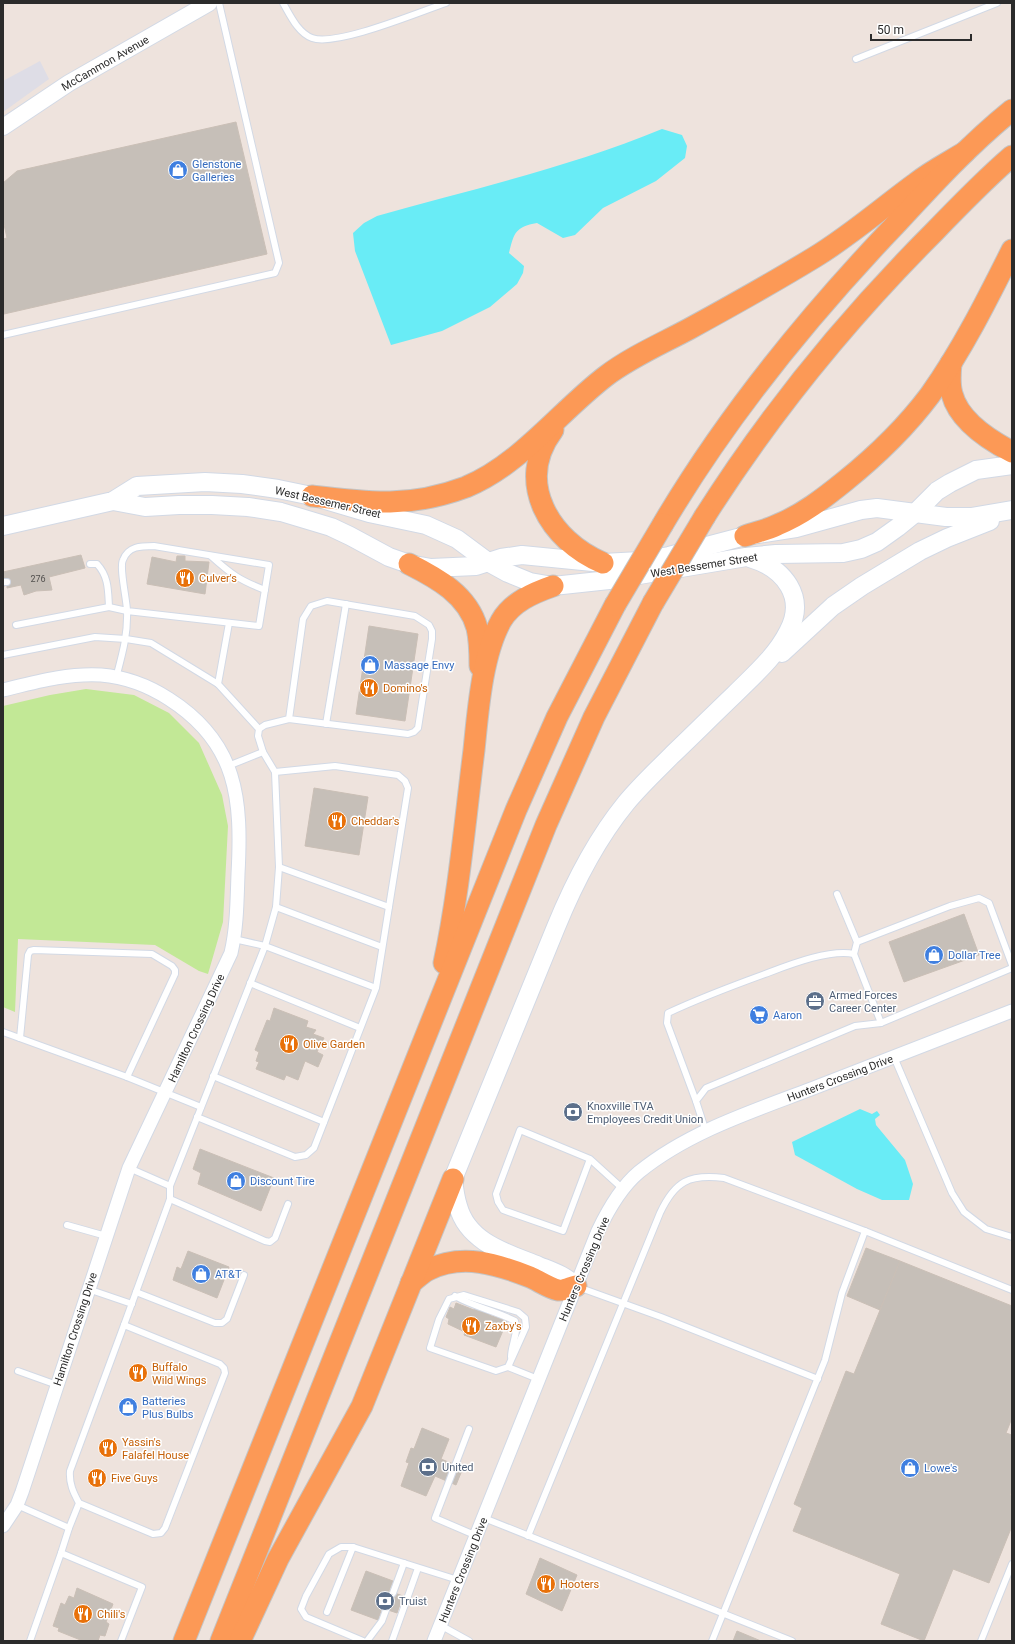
<svg xmlns="http://www.w3.org/2000/svg" width="1015" height="1644" font-family="Roboto,sans-serif">
<rect width="100%" height="100%" fill="#eee3dd"/>
<polygon fill="#dedde6" points="40,61 49,79 3,112 3,81"/>
<polygon fill="#c2e896" points="86,689 134,695 169,713 199,743 222,795 228,826 223,922 208,974 199,971 155,945 18,939 15,1012 3,1007 3,706 50,695"/>
<g fill="#69ecf6">
<path d="M662,129L682,135L687,146L685,158L656,181L603,208L575,235L563,238L537,223C515,227 514,233 509,253L524,266L523,273L517,284L490,307L442,331L391,345L355,251L353,233L364,223L377,216C473,189 570,167 662,129Z"/>
<polygon points="860,1109 872,1114 877,1111 880,1115 875,1119 876,1125 905,1160 913,1184 909,1200 882,1200 857,1189 795,1155 792,1142"/>
</g>
<g fill="#c6bfb8" stroke="#cabfb6">
<polygon points="236,122 267,254 4,314 3,239 7,238 3,220 3,183 17,171"/>
<polygon points="81,555 85,568 49,577 52,590 36,591 24,595 21,585 7,588 7,585 4,586 3,572"/>
<polygon points="177,556 185,556 185,561 209,562 205,594 147,584 152,557 176,562"/>
<polygon points="369,626 418,634 405,721 356,714"/>
<polygon points="314,788 368,797 359,855 305,846"/>
<polygon points="964,914 979,955 904,982 889,942"/>
<polygon points="274,1008 308,1021 306,1027 316,1030 313,1034 324,1038 317,1052 323,1055 318,1067 305,1061 298,1080 286,1075 284,1080 256,1069 259,1062 256,1061 259,1052 255,1050 267,1020 270,1021"/>
<polygon points="200,1149 274,1178 261,1211 198,1184 201,1173 193,1169"/>
<polygon points="866,1248 900,1261 880,1310 847,1296"/>
<polygon points="188,1251 229,1267 217,1298 173,1280 177,1267 181,1269"/>
<polygon points="900,1261 1012,1306 1012,1418 1006,1433 1012,1435 1012,1490 1010,1495 1012,1496 1012,1526 989,1583 953,1569 924,1641 881,1624 900,1574 793,1531 802,1508 794,1504 846,1371 854,1374"/>
<polygon points="456,1303 474,1310 476,1306 491,1312 489,1315 507,1321 496,1347 464,1335 465,1332 448,1324 449,1319 446,1317 450,1307 454,1309"/>
<polygon points="422,1428 449,1439 441,1459 463,1468 456,1485 435,1476 426,1496 401,1486 409,1463 406,1462 411,1448 414,1449"/>
<polygon points="540,1558 577,1575 562,1611 526,1594"/>
<polygon points="366,1571 393,1581 389,1591 403,1596 397,1613 382,1608 378,1620 351,1610"/>
<polygon points="77,1588 113,1604 106,1622 109,1624 105,1636 100,1635 98,1641 83,1641 58,1631 59,1628 53,1626 61,1603 65,1605 69,1596 74,1598"/>
<polygon points="737,1631 761,1641 733,1641"/>
</g>
<g fill="none" stroke-linecap="round" stroke-linejoin="round">
<g stroke="#d2d9e5" stroke-width="8">
<g id="service">
<path d="M283,3C290,15 298,33 312,38C336,47 419,12 446,3"/>
<polyline points="856,59 997,3"/>
<polyline points="3,335 275,273 279,263 219,3"/>
<path d="M211,556C231,574 239,580 265,590"/>
<path d="M90,564H97C109,577 108,591 109,607L127,611L259,626L269,565L154,546C141,546 128,546 123,560C119,567 127,601 127,611C128,635 122,655 116,678"/>
<polyline points="3,582 7,582"/>
<polyline points="229,623 218,684 259,729"/>
<polyline points="16,625 109,607"/>
<polyline points="3,655 95,637 126,639 151,643 218,684"/>
<polyline points="326,724 346,604"/>
<polyline points="263,752 258,736 259,729 265,725 289,719 408,734 414,732 418,728 432,639 432,631 429,625 415,616 327,601 311,606 303,619 289,719"/>
<polyline points="228,766 263,752 275,772"/>
<polyline points="279,867 389,907"/>
<polyline points="837,894 857,942 854,954 881,1023"/>
<polyline points="276,907 382,947"/>
<polyline points="857,942 950,906 979,898 989,903 1012,965"/>
<polyline points="250,983 360,1028"/>
<polyline points="3,1032 127,1077 201,1107"/>
<polyline points="20,1038 28,955 30,951 34,950 152,954 172,966 175,970 175,974 127,1077"/>
<polyline points="894,1057 952,1193 964,1212 986,1229 1012,1237"/>
<polyline points="213,1076 324,1122"/>
<path d="M696,1101L667,1023L668,1013C700,998 732,986 765,974C789,965 829,949 854,954"/>
<polyline points="197,1117 295,1157 306,1155 314,1148 376,988 408,788 405,781 398,775 335,766 275,772 279,867 276,907 265,946 376,988"/>
<polyline points="706,1132 696,1101 706,1088 855,1026 881,1023 1012,968"/>
<polyline points="590,1159 563,1231 503,1210 498,1202 496,1194 520,1130 590,1159 623,1189"/>
<polyline points="170,1186 265,946 234,939"/>
<polyline points="170,1199 265,1241 270,1242 275,1238 288,1204"/>
<polyline points="67,1225 106,1236"/>
<polyline points="578,1287 661,1317 818,1379"/>
<polyline points="88,1289 132,1304"/>
<polyline points="136,1292 215,1323 222,1323 227,1319 244,1275"/>
<path d="M455,1296C474,1307 496,1311 515,1321C519,1333 511,1344 511,1357"/>
<polyline points="124,1325 170,1199 170,1186 129,1168"/>
<polyline points="508,1367 526,1327 525,1318 518,1312 464,1295 449,1299 439,1319 430,1348 496,1371 508,1367 538,1379"/>
<polyline points="18,1371 57,1385"/>
<polyline points="469,1429 435,1518 477,1536"/>
<polyline points="17,1505 69,1528 61,1553"/>
<polyline points="484,1518 792,1641"/>
<path d="M69,1528L79,1503L153,1534L161,1533L165,1528L225,1373L224,1368L220,1364L124,1325L70,1471C69,1483 73,1492 79,1503"/>
<path d="M528,1536L660,1213C675,1181 689,1174 724,1178L865,1231L1012,1290"/>
<polyline points="353,1547 341,1547 329,1554 306,1596 301,1609 306,1617 363,1641"/>
<polyline points="393,1593 404,1563"/>
<polyline points="327,1612 353,1547 458,1580"/>
<polyline points="440,1625 469,1641"/>
<polyline points="30,1641 61,1553 142,1587 121,1641"/>
<polyline points="367,1641 382,1621 386,1610"/>
<polyline points="392,1641 418,1568"/>
<polyline points="712,1641 825,1360 842,1293 865,1231"/>
<polyline points="981,1641 1012,1564"/>
</g>
</g>
<g stroke="#d2d9e5" stroke-width="15">
<g id="minor">
<path d="M3,690C36,682 68,673 101,675C125,677 149,686 169,699C238,743 242,800 238,874C237,901 237,927 231,953L129,1168L22,1492L17,1505L3,1526"/>
<path d="M434,1641L598,1231C608,1210 621,1187 639,1172C688,1132 753,1111 811,1089C878,1063 945,1037 1012,1011"/>
</g>
</g>
<g stroke="#d2d9e5" stroke-width="18">
<polyline id="tertiary" points="3,127 69,83 209,3"/>
</g>
<g stroke="#d2d9e5" stroke-width="20">
<g id="secondary">
<polyline points="113,501 145,507 179,505 212,505 248,507 281,512 331,527 350,536 389,557 409,564 431,568 476,566 501,558 522,555 603,563 640,561 669,556 745,536 796,528 861,510 877,508 946,517 971,517 1012,510"/>
<polyline points="3,526 113,501 137,486 205,482 242,484 278,489 312,496 369,513 426,525 457,539 488,562 508,573 530,582 553,586 609,580 746,557 776,554 843,553 861,549 877,542 898,527 914,514 937,491 950,483 976,470 1012,465"/>
<polyline points="782,653 833,606 862,586 920,551 947,538 990,521"/>
<path d="M576,1286C564,1275 554,1272 539,1266C507,1253 468,1243 458,1206C455,1197 454,1188 453,1179L556,927C574,883 595,841 626,803C640,786 656,771 672,755C693,735 714,714 735,694C754,675 776,656 788,632C807,597 784,568 750,558"/>
</g>
</g>
<g stroke="#c4c4c4" stroke-width="23">
<g id="trunk">
<path d="M951,363C950,374 949,384 952,394C959,421 989,440 1012,452"/>
<path d="M553,430C514,482 550,541 603,563"/>
<path d="M312,496C370,503 410,508 466,487C520,465 560,411 606,376C631,357 661,344 689,329C731,306 774,282 815,257C851,235 883,207 916,183C931,171 949,162 965,152"/>
<path d="M705,516C771,412 847,319 934,232C959,206 984,180 1012,156"/>
<path d="M663,524C728,414 809,315 898,222C934,183 970,144 1012,110"/>
<path d="M745,536C756,532 767,530 777,525C802,515 824,498 845,481C876,456 906,427 930,395C962,350 987,300 1012,250"/>
<path d="M409,564C437,578 468,595 477,628C480,641 480,653 480,666"/>
<path d="M444,963C459,893 465,821 474,750C478,711 482,655 501,621C512,602 533,593 553,586"/>
<path d="M411,1283C416,1279 422,1273 428,1270C462,1253 497,1264 530,1277C539,1281 549,1288 558,1290C563,1291 571,1287 576,1286"/>
<polyline points="184,1641 516,810 557,717 615,605"/>
<polyline points="221,1641 546,825 594,717 653,603"/>
<polyline points="240,1641 278,1559 362,1406 453,1179"/>
</g>
</g>
<use href="#service" stroke="#fff" stroke-width="6"/>
<use href="#minor" stroke="#fff" stroke-width="13"/>
<use href="#tertiary" stroke="#fff" stroke-width="16"/>
<use href="#secondary" stroke="#fff" stroke-width="18"/>
<use href="#trunk" stroke="#fc9956" stroke-width="21"/>
<g stroke="#c4c4c4" stroke-width="23" stroke-linecap="butt">
<g id="trunk-bridge">
<polyline points="653,603 705,516"/>
<polyline points="615,605 663,524"/>
</g>
</g>
<use href="#trunk-bridge" stroke="#fc9956" stroke-width="21"/>
</g>
<defs>
<g id="shop-disc" transform="scale(1)"><circle r="9.5" fill="#3f7fe0" stroke="#fff"/><path d="M-5-2.5h2.3a2.7 3.5 0 0 1 5.4 0H5L5.5 6h-11ZM-1.5-2.5h3a1.5 2.3 0 0 0-3 0Z" fill="#fff"/></g>
<g id="restaurant-disc" transform="scale(1)"><circle r="9.5" fill="#e8710a" stroke="#fff"/><path d="M-5-6h1v4h1v-4h1v4h1v-4h1v5L-1.5 .5V6h-2V.5L-5-1ZM5-6V6H3V1.5H1.5Q1.5-4 5-6Z" fill="#fff"/></g>
<g id="office-disc" transform="scale(1)"><circle r="9.5" fill="#5c6f8a" stroke="#fff"/><path d="M-6-3h4V-5.5h4V-3h4V5H-6ZM-1-4.5V-3h2v-1.5ZM-6 0V1H6V0Z" fill="#fff"/></g>
<g id="supermarket-disc" transform="scale(1)"><circle r="9.5" fill="#3f7fe0" stroke="#fff"/><path d="M-6-5.5h2.5l.6 2H6L4.5 2H-2.5L-4.4-4H-6ZM-1.5 3.2a1.3 1.3 0 1 0 .1 0ZM3 3.2a1.3 1.3 0 1 0 .1 0Z" fill="#fff"/></g>
<g id="bank-disc" transform="scale(1)"><circle r="9.5" fill="#5c6f8a" stroke="#fff"/><path d="M-6-4H6V4H-6ZM0-2.3a2.3 2.3 0 1 0 0 4.6a2.3 2.3 0 1 0 0-4.6Z" fill="#fff"/></g>
</defs>
<g fill-rule="evenodd">
<use href="#shop-disc" x="178" y="170"/>
<use href="#restaurant-disc" x="185" y="578"/>
<use href="#shop-disc" x="370" y="665"/>
<use href="#restaurant-disc" x="369" y="688"/>
<use href="#restaurant-disc" x="337" y="821"/>
<use href="#shop-disc" x="934" y="955"/>
<use href="#office-disc" x="815" y="1001"/>
<use href="#supermarket-disc" x="759" y="1015"/>
<use href="#restaurant-disc" x="289" y="1044"/>
<use href="#bank-disc" x="573" y="1112"/>
<use href="#shop-disc" x="236" y="1181"/>
<use href="#shop-disc" x="201" y="1274"/>
<use href="#restaurant-disc" x="471" y="1326"/>
<use href="#restaurant-disc" x="138" y="1373"/>
<use href="#shop-disc" x="128" y="1407"/>
<use href="#restaurant-disc" x="108" y="1448"/>
<use href="#bank-disc" x="428" y="1467"/>
<use href="#shop-disc" x="910" y="1468"/>
<use href="#restaurant-disc" x="97" y="1478"/>
<use href="#restaurant-disc" x="546" y="1584"/>
<use href="#bank-disc" x="385" y="1601"/>
<use href="#restaurant-disc" x="83" y="1614"/>
</g>
<g text-anchor="middle" stroke-width="3" stroke-linejoin="round" paint-order="stroke">
<g font-size="9" fill="#52504e">
<text x="38" y="582">276</text>
</g>
<g font-size="11" fill="#2b2b2b" stroke="#fff">
<text transform="translate(105 63) rotate(-30)" y="4">McCammon Avenue</text>
<text transform="translate(328 502) rotate(13)" y="4">West Bessemer Street</text>
<text transform="translate(704 565) rotate(-9)" y="4">West Bessemer Street</text>
<text transform="translate(196 1028) rotate(-65)" y="4">Hamilton Crossing Drive</text>
<text transform="translate(840 1078) rotate(-21)" y="4">Hunters Crossing Drive</text>
<text transform="translate(584 1269) rotate(-67)" y="4">Hunters Crossing Drive</text>
<text transform="translate(75 1329) rotate(-72)" y="4">Hamilton Crossing Drive</text>
<text transform="translate(463 1570) rotate(-68)" y="4">Hunters Crossing Drive</text>
</g>
<g font-size="11" fill="#366cbe" stroke="#fff" text-anchor="start">
<text x="192" y="168">Glenstone<tspan x="192" dy="13">Galleries</tspan></text>
<text x="384" y="669">Massage Envy</text>
<text x="948" y="959">Dollar Tree</text>
<text x="773" y="1019">Aaron</text>
<text x="250" y="1185">Discount Tire</text>
<text x="215" y="1278">AT&amp;T</text>
<text x="142" y="1405">Batteries<tspan x="142" dy="13">Plus Bulbs</tspan></text>
<text x="924" y="1472">Lowe's</text>
</g>
<g font-size="11" fill="#c56008" stroke="#fff" text-anchor="start">
<text x="199" y="582">Culver's</text>
<text x="383" y="692">Domino's</text>
<text x="351" y="825">Cheddar's</text>
<text x="303" y="1048">Olive Garden</text>
<text x="485" y="1330">Zaxby's</text>
<text x="152" y="1371">Buffalo<tspan x="152" dy="13">Wild Wings</tspan></text>
<text x="122" y="1446">Yassin's<tspan x="122" dy="13">Falafel House</tspan></text>
<text x="111" y="1482">Five Guys</text>
<text x="560" y="1588">Hooters</text>
<text x="97" y="1618">Chili's</text>
</g>
<g font-size="11" fill="#4e5e75" stroke="#fff" text-anchor="start">
<text x="829" y="999">Armed Forces<tspan x="829" dy="13">Career Center</tspan></text>
<text x="587" y="1110">Knoxville TVA<tspan x="587" dy="13">Employees Credit Union</tspan></text>
<text x="442" y="1471">United</text>
<text x="399" y="1605">Truist</text>
</g>
</g>
<rect width="1015" height="1644" fill="none" stroke="#2b2b2b" stroke-width="8"/>
<path d="M871 34v6h100v-6" fill="none" stroke="#2b2b2b" stroke-width="2"/>
<text x="877" y="34" font-size="12" fill="#2b2b2b" stroke="#ffffff" stroke-width="3" paint-order="stroke">50 m</text>
</svg>
